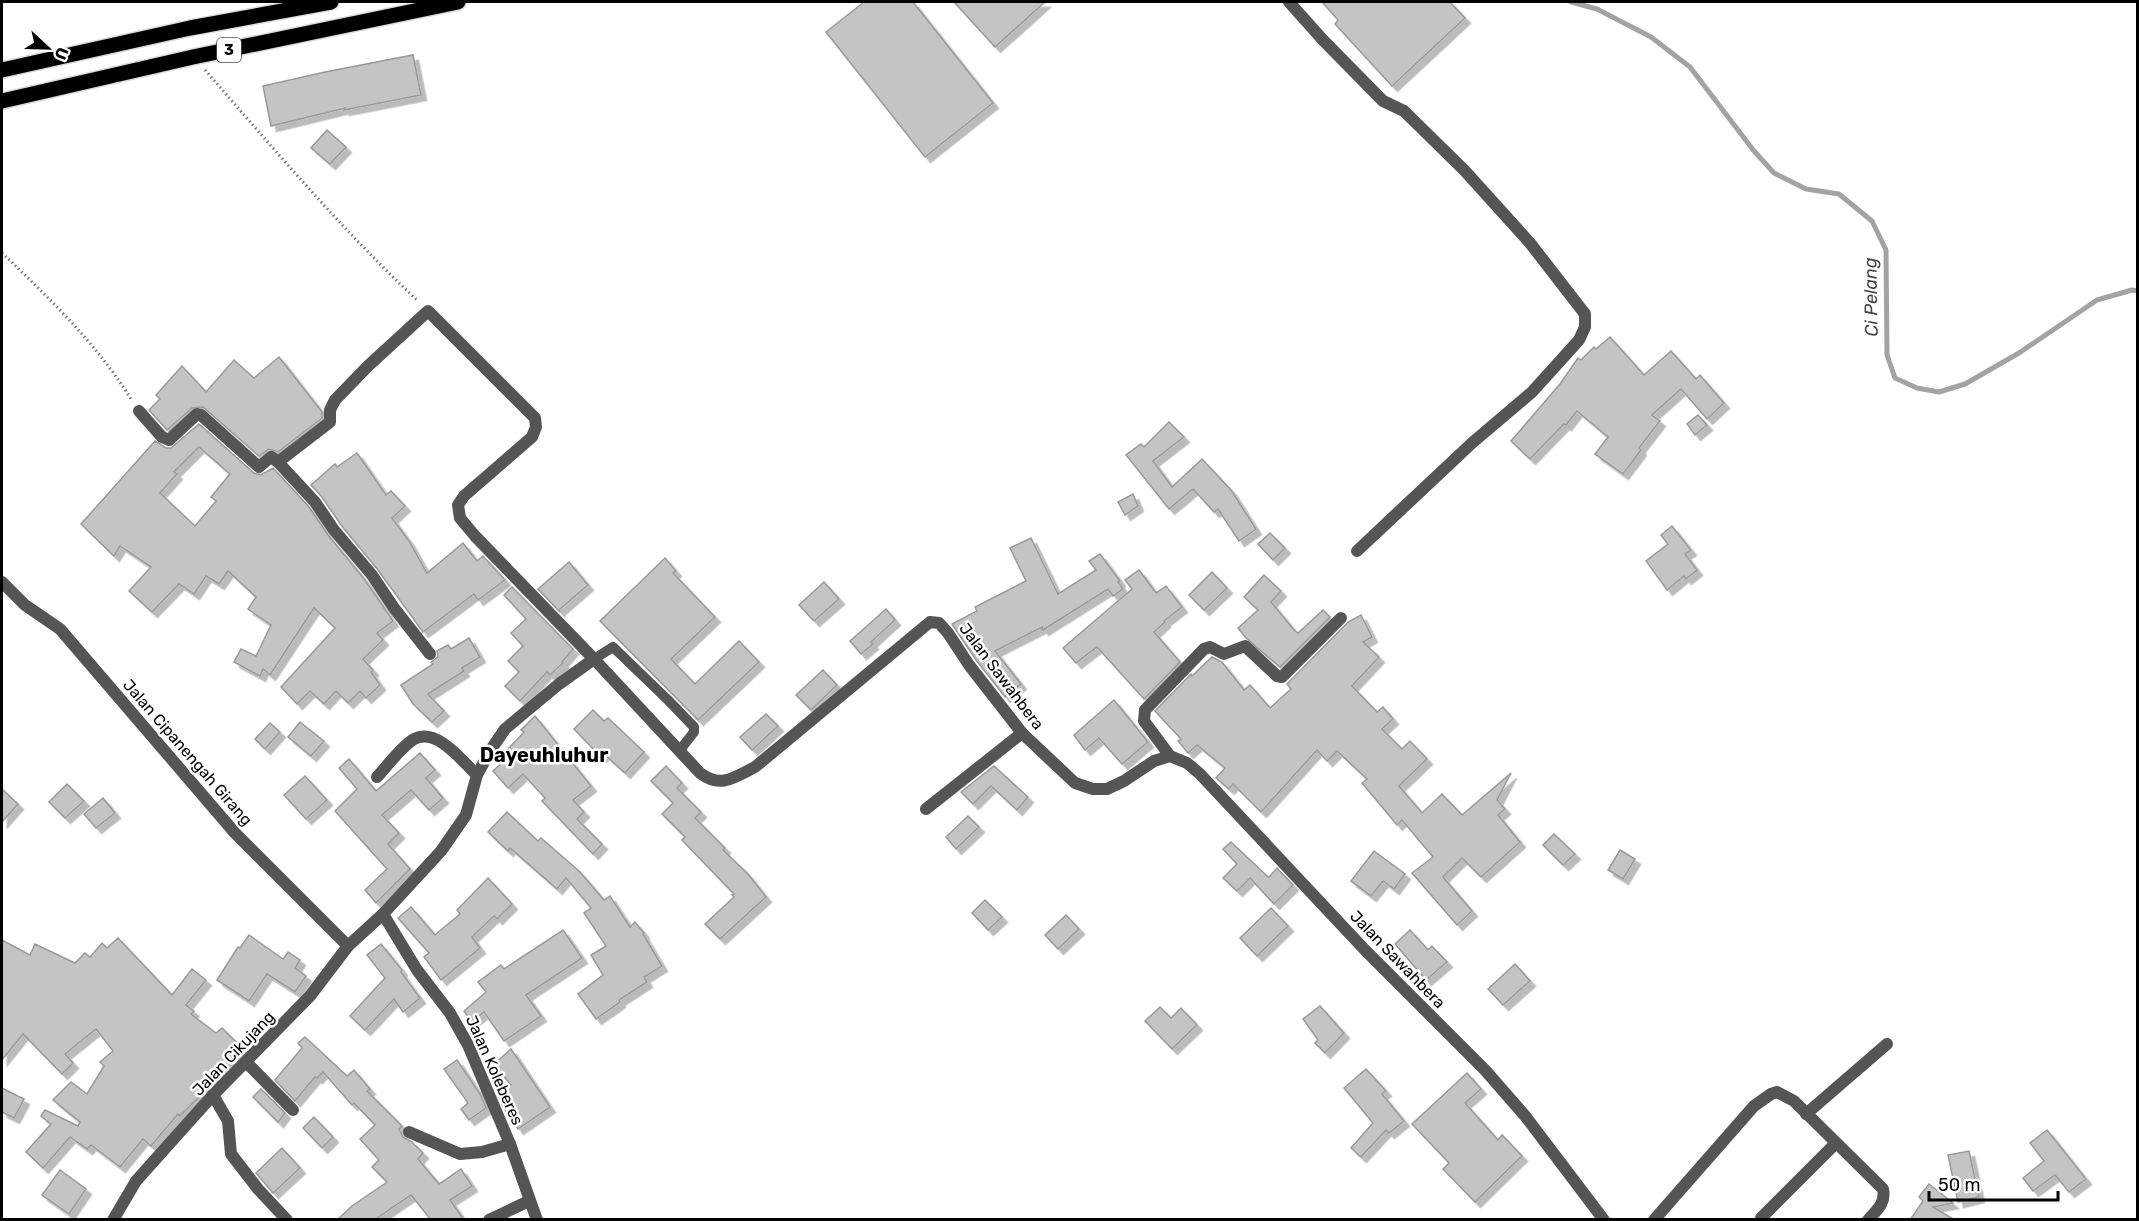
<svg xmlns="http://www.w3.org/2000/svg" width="2139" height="1221" font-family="Rubik,sans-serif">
<defs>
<filter id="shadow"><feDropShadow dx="5.5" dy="5.5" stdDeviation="0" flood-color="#0004"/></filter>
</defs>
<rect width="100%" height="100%" fill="#fff"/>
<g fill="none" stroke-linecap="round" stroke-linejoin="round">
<polyline stroke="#a3a3a3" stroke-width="5" points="1571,2 1597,9 1651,37 1690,67 1754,151 1774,173 1806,189 1839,194 1872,221 1886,250 1887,355 1895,378 1917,388 1939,392 1965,384 2019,353 2097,300 2132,290 2138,291"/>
</g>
<g fill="#c4c4c4" stroke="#999" stroke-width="1.5" fill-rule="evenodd" filter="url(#shadow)">
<polygon points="864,2 913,2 993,103 925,157 826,32"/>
<polygon points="954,2 1045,2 995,47"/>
<polygon points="1322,2 1450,2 1465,18 1392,86 1335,24 1338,20"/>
<polygon points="413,55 421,95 344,110 345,108 271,126 263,86 325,72"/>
<polygon points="327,130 346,147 330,164 311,148"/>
<polygon points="1610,337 1644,375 1671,351 1696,379 1700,375 1724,403 1707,419 1681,389 1652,415 1660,421 1639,448 1641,450 1623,474 1595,454 1608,437 1577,411 1566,425 1564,424 1530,459 1511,441 1560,384 1578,358 1581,360 1594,347 1596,349"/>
<polygon points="279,357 322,412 322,418 278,452 269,449 259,456 203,407 192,408 167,430 149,410 160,399 156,395 182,366 206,392 234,360 254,378"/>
<polygon points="1698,415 1707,425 1695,435 1687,424"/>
<polygon points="1169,422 1184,437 1153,461 1172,487 1202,459 1231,490 1256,529 1239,541 1218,509 1214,512 1193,489 1169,509 1126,455 1141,444 1144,447"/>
<path d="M199,424L254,473L261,475L273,468L309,507L328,535L365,580L393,621L377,633L383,640L363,659L373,670L371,672L380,685L366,698L360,691L348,703L336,691L324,704L310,691L297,704L281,687L335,628L314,608L270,675L263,669L260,676L234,662L241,649L256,656L271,625L248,609L256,597L228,571L219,584L206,576L194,594L179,584L152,612L129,591L151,567L120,546L114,556L81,524L155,441L166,448H171ZM199,447L230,474L211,497L216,501L195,526L160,493L177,474L174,472Z"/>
<polygon points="357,453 386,495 391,491 405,506 392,518 409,541 427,573 463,543 477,561 483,556 505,580 478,600 474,594 423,632 378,570 341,525 322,497 311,485 335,464 337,467"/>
<polygon points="1133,494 1138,506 1125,515 1118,502"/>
<polygon points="1672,526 1691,550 1685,554 1697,570 1686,579 1684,576 1667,590 1646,561 1668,544 1661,535"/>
<polygon points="1270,533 1285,548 1273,560 1258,544"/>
<polygon points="1031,538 1058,594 1096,570 1089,561 1100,554 1120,581 1118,582 1123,589 1113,596 1108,589 1043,630 1042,627 995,651 1021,684 1005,697 976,660 952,624 977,611 975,607 1026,581 1010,548"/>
<polygon points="665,558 676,571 673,573 715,617 671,659 695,684 739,641 759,662 698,720 600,621"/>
<polygon points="569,562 588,585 559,610 560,612 538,589"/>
<polygon points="1139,570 1156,593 1166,586 1182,607 1164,621 1165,622 1154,632 1180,662 1144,699 1097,647 1076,663 1063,648 1132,589 1125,580"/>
<polygon points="1212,572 1227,588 1204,610 1189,595"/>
<polygon points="1264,575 1281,591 1271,602 1295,631 1298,633 1323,610 1330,617 1280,667 1246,638 1238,628 1258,610 1244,597"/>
<polygon points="824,582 839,599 814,621 799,605"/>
<polygon points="512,587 573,649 562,662 563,663 550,675 547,672 520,701 505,686 519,672 508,661 523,646 511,633 526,619 504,595"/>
<polygon points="886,609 895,620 871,642 873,644 861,654 850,641"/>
<polygon points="1361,615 1372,637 1363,642 1379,657 1352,686 1377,712 1383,707 1393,719 1382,729 1402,749 1410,741 1427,759 1399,786 1422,813 1442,794 1462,815 1511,773 1497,800 1505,809 1498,815 1520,842 1481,877 1462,858 1443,877 1472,911 1457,925 1412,873 1433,857 1402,820 1397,825 1362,783 1367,779 1337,751 1327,761 1317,750 1261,812 1233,784 1229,789 1216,778 1225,768 1197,745 1188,753 1178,741 1181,739 1155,711 1191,674 1192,676 1212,657 1222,662 1244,690 1250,685 1270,708 1291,689 1287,684 1348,622"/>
<polygon points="469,638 480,657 462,668 464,671 428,694 444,711 432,722 413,704 401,685 433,664 431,662 438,657 437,651 448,645 451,649"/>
<polygon points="823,670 837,685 811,710 796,695"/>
<polygon points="1114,700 1148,742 1122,764 1099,738 1085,750 1074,735"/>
<polygon points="593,710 604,721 608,718 644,752 625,773 604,754 601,757 574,729"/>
<polygon points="766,714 778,726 752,750 740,737"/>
<polygon points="535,716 591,786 573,800 584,812 577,819 602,844 593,854 542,801 545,798 523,774 508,788 493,771 512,753 508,749 524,732 521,730"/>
<polygon points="300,722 324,741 311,756 288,737"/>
<polygon points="270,723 280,732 265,749 255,739"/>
<polygon points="420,753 435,770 426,778 443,798 429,810 411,790 382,815 399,833 388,844 410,869 376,903 365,890 387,869 335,811 357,789 339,768 349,759 376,791"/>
<polygon points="666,766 682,783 677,788 701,812 695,818 725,848 723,850 748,874 766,897 720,939 705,924 734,897 732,895 734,894 682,840 685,837 662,814 673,803 651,781"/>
<polygon points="994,766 1028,797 1017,810 991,786 973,804 961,792"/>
<polygon points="305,776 327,800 306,819 284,795"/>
<polygon points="67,784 84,801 65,818 49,802"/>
<polygon points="2,789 18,804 2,822"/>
<polygon points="103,798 115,813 96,828 84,814"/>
<polygon points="507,812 538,841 541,838 579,871 604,900 610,896 630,927 635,922 644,933 643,934 662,966 644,977 647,982 619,1000 620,1002 596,1019 578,994 603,975 591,955 606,946 584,913 591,908 566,878 557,889 510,848 508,851 488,832"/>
<polygon points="968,816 979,827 956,849 946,837"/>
<polygon points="1554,834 1575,854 1563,865 1543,845"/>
<polygon points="1231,842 1267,876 1269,877 1277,868 1293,885 1274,904 1250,878 1237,891 1223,878 1237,864 1223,849"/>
<polygon points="1620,850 1635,859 1623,879 1608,870"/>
<polygon points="1374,851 1405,874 1394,889 1383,881 1371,896 1351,881"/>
<polygon points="488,878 512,904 497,919 494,916 472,937 480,948 441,980 424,957 429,953 398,918 411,907 435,935 460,914 457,910"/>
<polygon points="985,900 1002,917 988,930 972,913"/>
<polygon points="1271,908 1288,926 1257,956 1240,938"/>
<polygon points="1066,915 1079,929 1058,949 1045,935"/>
<polygon points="563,930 582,958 526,995 541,1016 504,1041 484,1012 472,1022 464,1011 486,992 478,982 501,965 504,969"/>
<polygon points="1410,930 1428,950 1432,946 1447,962 1426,980 1395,944"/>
<polygon points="249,935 283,959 288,952 300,960 295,968 306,976 295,992 267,974 249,1001 217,980 238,947 240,948"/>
<polygon points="118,938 172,995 192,969 206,980 186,1005 194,1011 191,1014 216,1033 222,1028 242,1048 204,1086 207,1089 180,1116 178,1114 151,1146 143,1139 120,1167 91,1145 87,1149 70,1137 43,1168 26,1152 51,1124 41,1116 45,1110 78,1126 80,1122 53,1100 71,1082 87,1094 104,1066 100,1062 113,1051 96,1029 65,1054 73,1063 62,1074 23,1034 2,1060 2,940 30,955 35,944 75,963 85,953 90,957 102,943 107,948"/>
<polygon points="381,944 402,970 401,972 420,998 403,1012 394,999 365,1030 350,1016 385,978 367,955"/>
<polygon points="1515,964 1530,981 1503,1005 1488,989"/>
<polygon points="1320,1006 1344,1033 1325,1053 1315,1043 1318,1040 1303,1019"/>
<polygon points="1160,1007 1171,1018 1181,1008 1197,1025 1172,1049 1145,1021"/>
<polygon points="305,1037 347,1076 354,1070 370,1089 367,1091 402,1126 399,1129 403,1137 412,1142 423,1153 418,1159 439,1184 461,1169 472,1186 450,1200 464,1220 431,1220 411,1195 374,1220 337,1220 352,1206 387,1182 372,1167 379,1160 360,1139 375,1125 354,1103 352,1105 323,1072 317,1078 315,1077 295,1101 275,1080 302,1048 298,1043"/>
<polygon points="511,1049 550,1107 518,1129 503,1107 498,1094 511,1085 494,1064"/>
<polygon points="457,1060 480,1094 486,1108 469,1120 461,1109 468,1103 444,1069"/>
<polygon points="1366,1069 1386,1091 1382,1094 1404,1121 1389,1133 1386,1130 1361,1157 1351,1148 1373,1123 1344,1088"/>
<polygon points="1467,1073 1481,1089 1465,1103 1498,1140 1502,1135 1522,1156 1475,1202 1443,1169 1449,1163 1412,1124"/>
<polygon points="2,1088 24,1099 14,1118 2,1112"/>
<polygon points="261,1089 285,1113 278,1122 253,1097"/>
<polygon points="314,1117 333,1137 322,1148 303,1128"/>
<polygon points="2047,1130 2086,1179 2069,1192 2055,1175 2033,1191 2023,1178 2044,1161 2030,1143"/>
<polygon points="282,1148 300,1168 273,1193 256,1173"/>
<polygon points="1969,1151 1979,1197 1958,1202 1948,1155"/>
<polygon points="60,1170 86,1189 69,1214 42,1195"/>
<polygon points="1929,1184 1953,1203 1933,1207 1955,1220 1910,1220 1923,1201 1919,1197"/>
</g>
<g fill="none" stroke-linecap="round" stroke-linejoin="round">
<g stroke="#dbdbdb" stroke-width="18">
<g id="primary">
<polyline points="2,70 190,28 331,2"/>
<polyline points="2,101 193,57 458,2"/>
</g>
</g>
<g stroke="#777" stroke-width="3" stroke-dasharray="1.5 3" stroke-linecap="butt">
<path d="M205,70C274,149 341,229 418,301"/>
<path d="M2,253C48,297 97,344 131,399"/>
</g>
<polyline stroke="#555" stroke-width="10" points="594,659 613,647 668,700 694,727 694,732 680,750"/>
<g stroke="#555" stroke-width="12">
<polyline points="1289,2 1323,40 1383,101 1404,111 1465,171 1530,243 1585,314 1585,327 1579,340 1532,392 1472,443 1357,551"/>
<polyline points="139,411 162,437 169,440 197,414 201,415 259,467 271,457 278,462 315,502 334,530 372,575 394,608 430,654"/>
<polyline points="278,462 330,422 330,410 335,400 368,366 428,311 535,418 536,427 532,437 464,496 458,505 460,518 475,536 594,659"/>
<polyline points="2,582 25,605 60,629 235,833 348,946"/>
<polyline points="1170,756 1144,721 1145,710 1204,649 1210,647 1224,654 1245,646 1277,676 1282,677 1341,618"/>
<path d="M377,777C387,766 402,746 414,739C437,727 462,761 477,775"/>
<polyline points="926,809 1022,733"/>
<polyline points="383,914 417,970 450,1013 468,1045 510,1144 537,1220"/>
<polyline points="247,1063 293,1110"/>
<polyline points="213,1095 228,1121 231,1154 258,1189 287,1220"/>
<polyline points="1806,1114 1887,1044"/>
<polyline points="409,1132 460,1154 482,1152 510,1144"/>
<polyline points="1761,1218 1836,1143"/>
<path d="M113,1220L136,1181L213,1095L310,996L348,946L383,914L441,851L466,815L477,775L490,751L505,729L559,684L594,659L700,773C721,789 735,777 755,767L930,622L939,623L948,633L969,665L1022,733L1075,783L1093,789H1107L1124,781L1154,761L1170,756L1187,763L1200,774L1365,950L1485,1070L1526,1117L1604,1220"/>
<polyline points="489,1220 529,1201"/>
<path d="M1654,1220L1754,1106L1771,1094L1777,1092L1794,1101L1883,1189C1886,1203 1877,1210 1868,1220"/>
</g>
<use href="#primary" stroke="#000" stroke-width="15"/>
</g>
<g text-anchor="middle" stroke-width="5" stroke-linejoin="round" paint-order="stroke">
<rect fill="#fff" stroke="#4c4c4c" stroke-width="1.5" x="217" y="38" width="24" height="24" rx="4.5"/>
<g font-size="15" font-weight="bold" fill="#000">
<text x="229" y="55">3</text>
</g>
<g font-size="16" fill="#000" stroke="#fff">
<text transform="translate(1002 676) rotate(53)" y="6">Jalan Sawahbera</text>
<text transform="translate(188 752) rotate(49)" y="6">Jalan Cipanengah Girang</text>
<text transform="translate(1398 959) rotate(46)" y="6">Jalan Sawahbera</text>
<text transform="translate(233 1053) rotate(-46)" y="6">Jalan Cikujang</text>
<text transform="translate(495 1070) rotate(66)" y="6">Jalan Koleberes</text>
</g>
<g font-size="18" font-style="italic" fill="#444" stroke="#fff">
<text transform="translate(1871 297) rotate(-91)" y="6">Ci Pelang</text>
</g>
<g font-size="20" font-weight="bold" fill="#000" stroke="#fff">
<text x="544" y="762">Dayeuhluhur</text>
</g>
</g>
<rect width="2139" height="1221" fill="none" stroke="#000000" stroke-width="6"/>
<g transform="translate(48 48) rotate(112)" stroke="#ffffff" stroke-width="4.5" paint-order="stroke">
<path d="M0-4.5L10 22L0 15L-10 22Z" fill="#000000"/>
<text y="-9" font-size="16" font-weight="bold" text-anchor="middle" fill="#000000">U</text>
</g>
<path d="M1929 1191v9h129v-9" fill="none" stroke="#000000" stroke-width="3"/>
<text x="1938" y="1191" font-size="18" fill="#000000" stroke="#ffffff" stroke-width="4.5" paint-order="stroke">50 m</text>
</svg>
